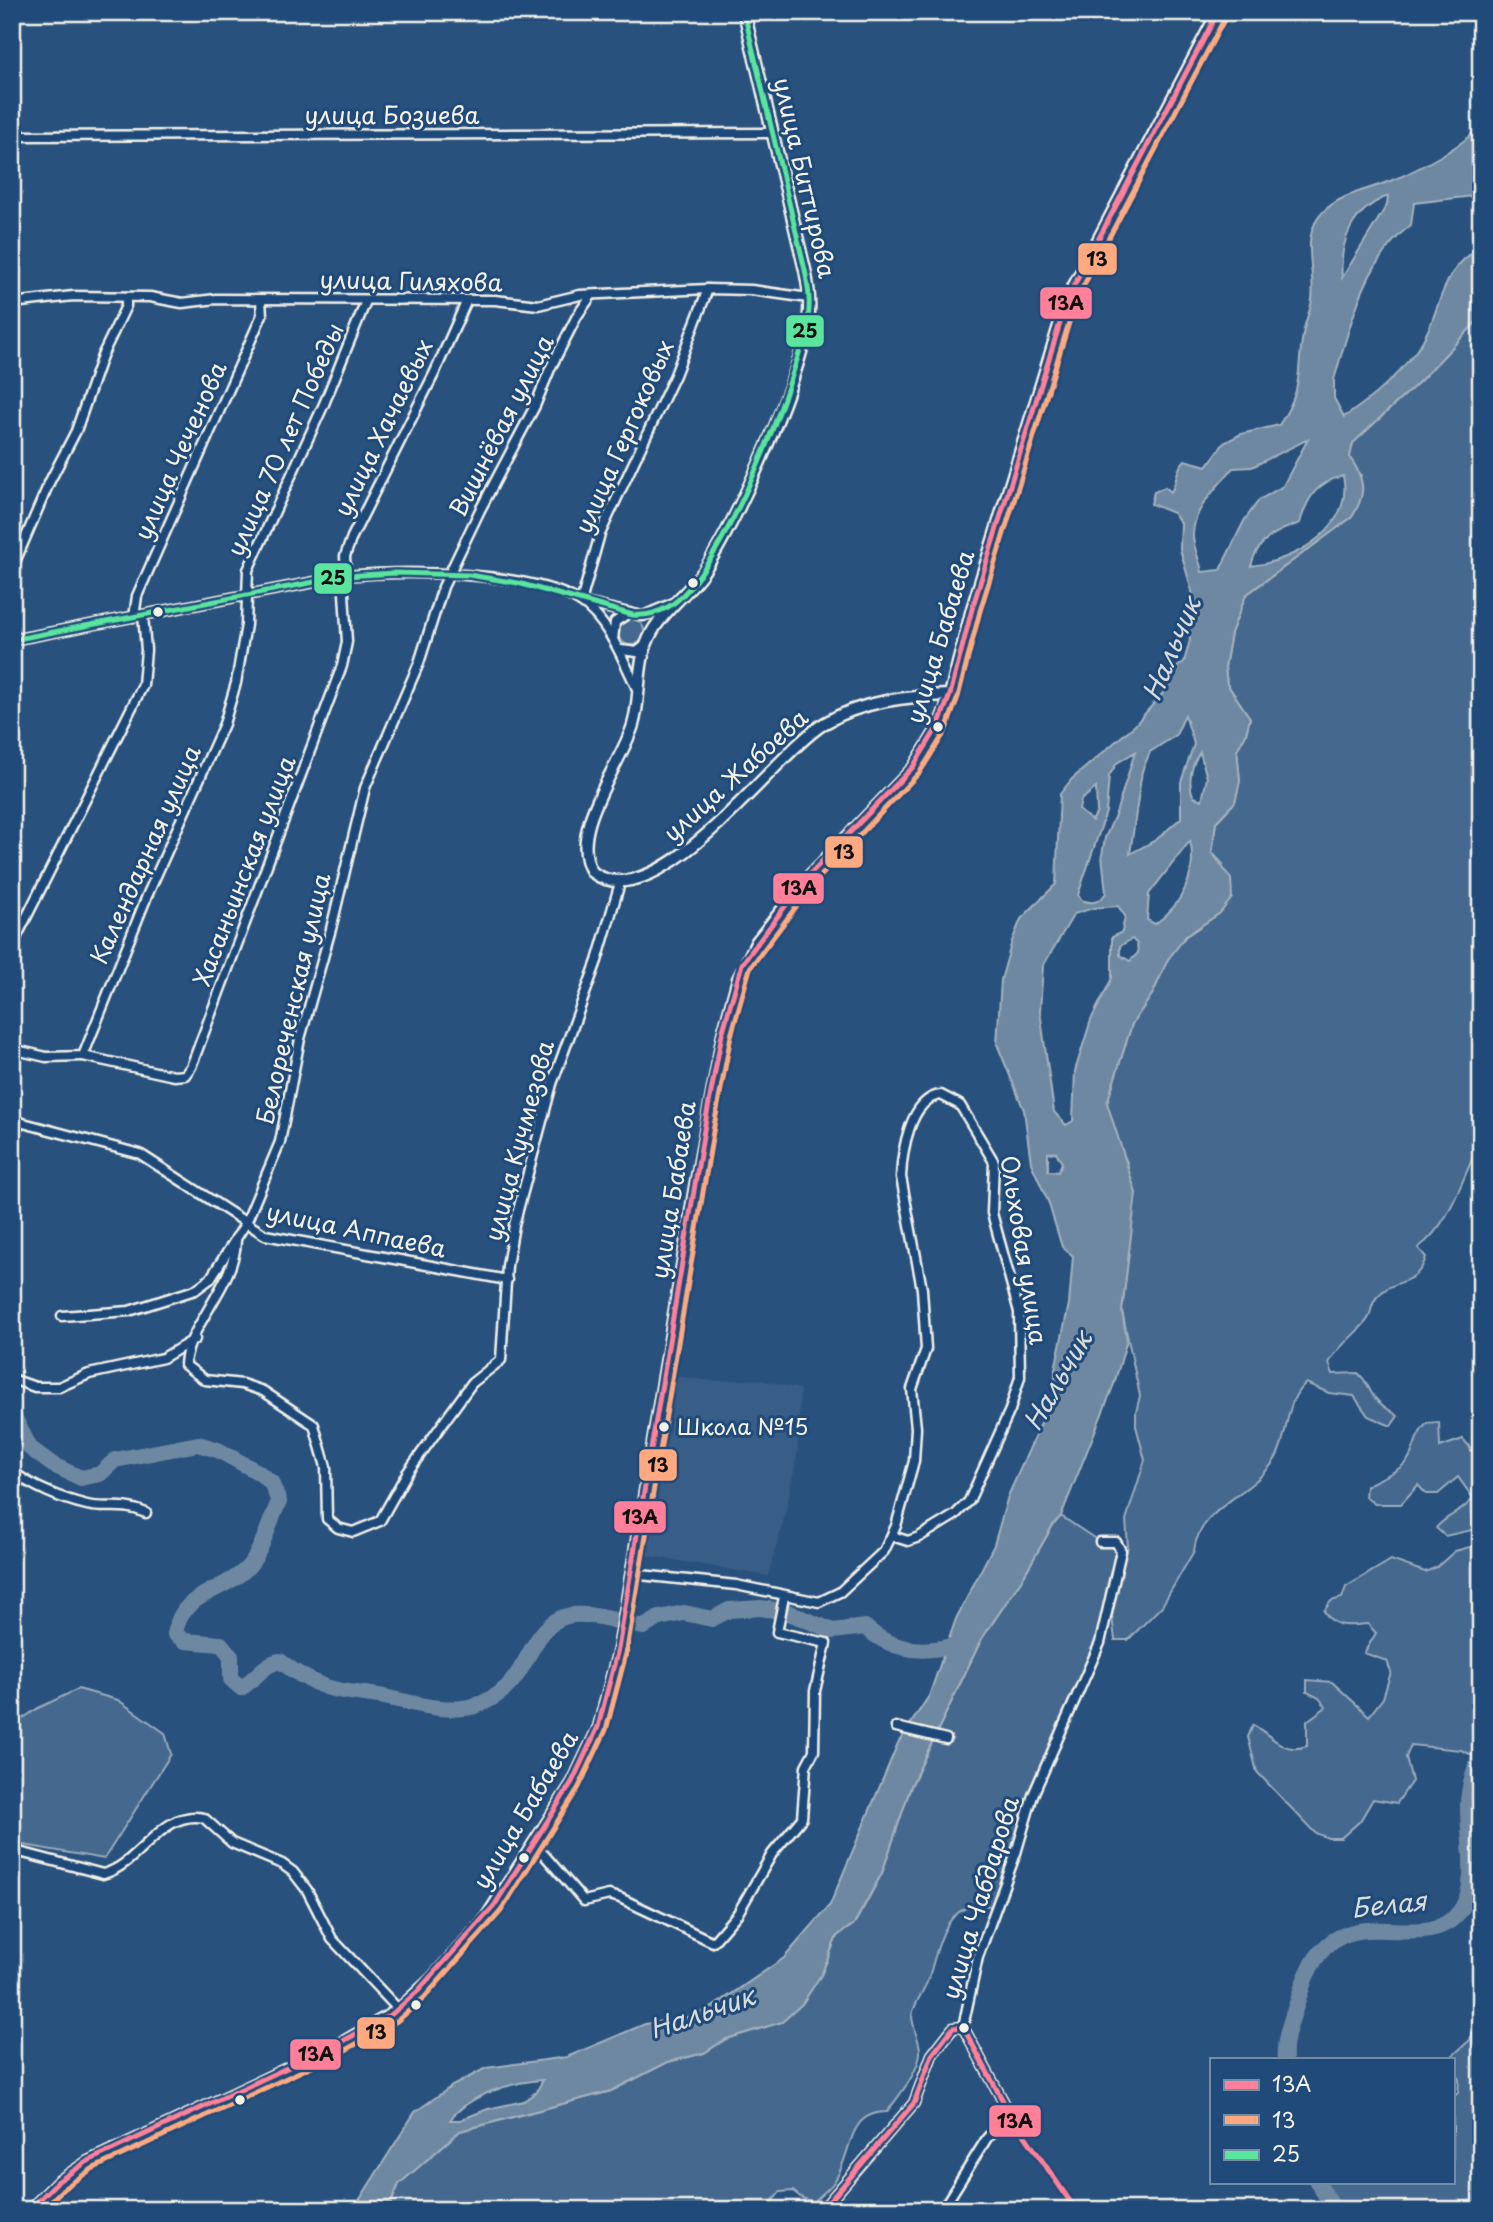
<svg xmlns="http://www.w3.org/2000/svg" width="1493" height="2222" font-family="'Playpen Sans',sans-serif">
<rect width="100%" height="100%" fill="#28517e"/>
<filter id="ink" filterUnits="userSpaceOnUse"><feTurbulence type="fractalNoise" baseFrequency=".0143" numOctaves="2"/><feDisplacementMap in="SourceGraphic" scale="14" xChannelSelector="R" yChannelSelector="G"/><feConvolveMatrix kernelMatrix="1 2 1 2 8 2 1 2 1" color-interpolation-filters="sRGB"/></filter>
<g filter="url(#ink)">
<polygon fill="#375d86" points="673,1376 715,1381 758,1379 800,1389 798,1449 786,1512 768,1576 643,1555"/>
<g fill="#45688e" stroke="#9cacbb" stroke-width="2">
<path d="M1481,317V1141C1461,1178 1453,1222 1418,1248L1426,1257C1417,1288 1394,1277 1377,1297C1371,1304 1372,1310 1369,1317C1363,1330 1339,1343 1329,1363L1333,1374L1358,1373C1366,1380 1366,1383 1371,1392C1377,1403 1389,1410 1398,1416L1391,1426L1368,1416L1354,1396L1329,1393L1306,1383C1285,1400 1289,1432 1277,1456C1257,1493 1198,1507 1194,1551L1162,1606L1128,1640H1115L1112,1616L1118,1576L1128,1547L1126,1520L1145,1460L1136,1426V1412L1140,1396L1122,1311L1128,1256V1165L1112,1127L1107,1103L1132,1024L1153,993L1168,959L1186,936L1220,913L1223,864L1212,852L1216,822L1235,802L1240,781L1237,750L1246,734L1250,718L1227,684L1225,667L1231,633L1246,595L1352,517L1361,475L1349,457L1353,443L1420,381Z"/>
<circle cx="631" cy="632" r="13"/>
<path d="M1439,1422L1440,1447L1463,1439C1486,1462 1481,1498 1481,1528L1445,1536L1436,1528C1447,1514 1463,1513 1473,1498L1458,1477L1438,1494H1426L1418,1485L1401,1504H1375L1365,1497L1366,1486C1379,1478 1401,1472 1409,1458C1417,1444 1413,1439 1427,1423Z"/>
<path d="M1061,1516L1100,1542L1111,1540L1120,1548L1102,1632L1054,1744L996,1907C945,1895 940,1943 928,1980C923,1993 915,2002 912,2015C912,2028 921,2042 920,2053C918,2074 899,2095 887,2112C845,2112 853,2155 834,2182C829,2189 820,2195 814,2202L802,2198L793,2191L780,2192L765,2210H388L399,2184L460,2131L611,2091L668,2062L704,2053L726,2039L782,2022L821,1975L837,1936L854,1924L865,1905L882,1873L911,1786L981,1640L1022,1579L1053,1525Z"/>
<path d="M1481,1544V1759L1461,1750L1411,1745L1406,1757L1412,1781L1397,1803L1373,1799L1360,1821L1341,1838H1328L1315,1833L1257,1772L1248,1737L1253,1725C1272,1735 1283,1755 1307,1746V1721L1326,1707L1319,1698L1307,1692V1680L1332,1682L1369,1716L1383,1698L1391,1672L1387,1661L1364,1653L1376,1633L1368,1624C1349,1625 1335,1630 1324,1611L1331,1601L1342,1598L1346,1587L1391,1560L1425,1572L1437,1567L1455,1551Z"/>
<polygon points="78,1689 118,1700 165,1733 171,1754 104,1859 12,1843 12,1726 38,1708"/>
<polygon points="1481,2010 1481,2210 1335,2210 1317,2182 1453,2182 1453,2097 1458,2093 1459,2080 1451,2057 1470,2040"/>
</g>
<path fill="#6e88a2" stroke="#a4b2be" stroke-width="2" fill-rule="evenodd" d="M1481,121V195L1414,203L1411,225C1364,260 1350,326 1334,380V398L1344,417C1370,400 1397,376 1416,351C1443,315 1436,270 1481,248V317L1420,381L1353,443L1350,457C1365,481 1367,493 1352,517L1246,595L1231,633L1225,667L1227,684L1250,718L1246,734L1237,750L1240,781L1235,802L1216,822L1212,852L1231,879L1232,898L1220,913L1186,936L1168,959L1153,993L1132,1024L1107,1103L1136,1193L1122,1311L1127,1340L1114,1384L1061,1516L1053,1525L1022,1579L981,1640L911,1786L882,1873L854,1924L837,1936L821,1975L802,2004L782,2022L726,2039L704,2053L668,2062L611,2091L460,2131L399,2184L388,2210H353L415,2112L452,2086L486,2068L567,2057L645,2024L693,2016L711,2008L784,1958L830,1905L898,1743L929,1696L956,1619L994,1545L1008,1496L1055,1392V1369L1069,1304L1073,1256L1062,1247L1048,1201L1031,1163L1024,1110L997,1044L1001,980L1012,941L1021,919L1056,884L1060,794L1072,779L1135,725L1163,693L1169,673L1184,662L1190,640L1187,614L1193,595L1180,549L1181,523L1173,513L1151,504L1154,492L1165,487L1171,492C1178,480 1175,470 1185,460L1207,466L1224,443L1241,434L1279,425C1306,385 1295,372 1304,329C1306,319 1311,309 1312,299C1316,269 1299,236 1323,212C1342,193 1366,191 1390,181C1411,173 1476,141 1481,121ZM1388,196L1387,205L1342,278C1339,241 1352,210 1388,196ZM1308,439L1283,486L1259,500L1244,521L1220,570L1202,572C1200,560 1192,545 1193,534C1194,507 1217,488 1233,468L1252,467ZM1343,476C1354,527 1296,561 1251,566C1257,540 1276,531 1300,523C1307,498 1317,482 1343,476ZM1185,715L1194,744L1181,782V818L1156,840L1130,854L1142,771L1150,752L1176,735ZM1135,752L1116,813L1105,838L1102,855L1106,893C1099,903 1093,904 1081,900L1078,895L1106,812L1109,776L1117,763ZM1200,752L1207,778L1202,800L1194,797C1187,784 1191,765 1200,752ZM1096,788L1097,812L1092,821L1079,810L1081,800ZM1190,841C1198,874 1181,906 1155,924L1147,920L1149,894ZM1118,906L1125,916L1122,932L1112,937V978L1091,1020L1075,1071L1073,1121L1066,1125L1054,1112L1040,1011L1043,966L1074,914L1093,908ZM1132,939L1137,944L1138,953L1130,961L1120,955V946ZM1056,1152L1062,1163L1058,1172L1048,1171V1153ZM543,2080L536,2092L524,2101L488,2109L460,2120H450C469,2094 513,2082 543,2080Z"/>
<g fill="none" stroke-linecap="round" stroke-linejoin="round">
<g stroke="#6e88a2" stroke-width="16">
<path d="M12,1413L30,1448L53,1465L81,1478L100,1474L115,1460L198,1444L218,1450L258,1472L271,1482L279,1502C269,1522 262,1554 245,1570C220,1594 181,1592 175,1634L185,1641L221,1644L231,1656V1679L241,1688C256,1679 263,1664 280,1661C294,1672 309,1681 326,1687C344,1693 365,1693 384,1697C410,1702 435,1711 463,1708C478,1707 494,1698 506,1688C527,1669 533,1631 561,1618C582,1608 620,1623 644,1627L659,1618L684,1613L712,1619L729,1610L761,1608L787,1612L833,1631L865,1627C895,1654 929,1654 965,1642"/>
<path d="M1285,2059C1283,2038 1293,2017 1299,1997C1332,1879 1420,1964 1460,1911C1480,1884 1467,1836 1468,1805C1468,1787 1475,1770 1481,1753"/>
<polyline points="1317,2182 1335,2210"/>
</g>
<g stroke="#f4f1e8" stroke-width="13">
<g id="minor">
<polyline points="12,136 773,133"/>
<polyline points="12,303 73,296 150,297 182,303 216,299 495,300 538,305 580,295 708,289 751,290 809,298"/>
<polyline points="12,569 50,481 76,431 102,356 126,306 126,297"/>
<polyline points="346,576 345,556 352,537 435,372 467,300"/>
<polyline points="581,602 600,534 675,375 708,289"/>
<polyline points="581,602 643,616 671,604"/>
<polyline points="134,617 137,596 262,315 261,301"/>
<path d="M12,640L346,576C405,570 527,571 579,601C607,618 624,661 637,689"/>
<polyline points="613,640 615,622 629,613"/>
<polyline points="621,650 637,652 646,645"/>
<polyline points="12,946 143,685 146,650 143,615"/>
<polyline points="12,1049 46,1057 83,1056 147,896 224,724 236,683 246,625 248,570 324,404 366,301"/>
<polyline points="83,1056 174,1076 185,1075 191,1067 342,666 347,642 343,577"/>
<polyline points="12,1120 140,1154 265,1235 507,1280"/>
<path d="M236,1238C237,1283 186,1328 185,1365L205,1380L242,1384L263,1391L314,1425L326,1467L327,1519L338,1528L353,1532L380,1521L407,1473L472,1383L501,1360L507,1266L514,1225L552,1084L597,961L620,883"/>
<polyline points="62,1316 129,1311 195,1290 210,1279 246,1223 280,1142 300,1039 331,929 365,788 419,663 443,587 480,510 535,406 550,369 577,316 591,296"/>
<polyline points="12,1379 35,1387 59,1387 89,1374 163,1358 195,1339"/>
<path d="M12,1471C32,1487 62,1499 87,1505C108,1510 121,1502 146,1513"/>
<path d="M631,1574L736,1585L819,1602L840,1592L884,1551L896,1526L914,1461L916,1428L912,1389L926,1349L922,1289L901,1177C902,1152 910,1098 941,1095L960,1105L994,1162L992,1213L1019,1312L1020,1377L1010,1410L969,1501L955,1515L919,1537L908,1541L892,1536"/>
<polyline points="896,1727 946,1739"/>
<polyline points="534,1843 584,1901 609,1895 620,1898 713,1942 738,1913 772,1854 802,1818 806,1766 814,1751 815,1691 826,1643 777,1632 784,1597"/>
<path d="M12,1850L103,1874C140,1865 161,1809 204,1818L232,1843L282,1864L293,1872L307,1890L332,1939L398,2009"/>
<polyline points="963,2027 978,1957 1016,1853 1033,1795 1100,1643 1121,1551 1116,1542 1100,1542"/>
<polyline points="29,2210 57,2182 88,2161 338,2044 398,2009 430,1979 484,1919 572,1782 598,1727 618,1649 694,1187 722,1034 737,979 756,941 807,877 913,767 937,728 950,695"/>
<polyline points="822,2210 914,2103 932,2055 953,2028 963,2027"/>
<polyline points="942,2210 987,2138 1010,2114 963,2027"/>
</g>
</g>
<g stroke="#f4f1e8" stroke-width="15">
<path id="tertiary" d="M744,12L805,270C808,284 810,299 809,313C803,374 738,520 703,572C688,593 664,610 652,632C635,662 642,694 633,725C621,765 567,831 592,872C658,922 773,754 825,723C862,701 908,696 950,695L972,609L1068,297L1218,12"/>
</g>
<use href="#minor" stroke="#1f4a7a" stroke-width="8"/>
<use href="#tertiary" stroke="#1f4a7a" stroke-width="10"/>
<g stroke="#1f4a7a" stroke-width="10">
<g id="bus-1">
<polyline points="963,2027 1010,2114 1076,2210"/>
<polyline points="29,2210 57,2182 88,2161 338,2044 392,2014 418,1991 494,1906 572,1782 598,1727 618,1649 705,1124 722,1034 742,964 807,877 913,767 937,728 950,695 972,609 1068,297 1218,12"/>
<polyline points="822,2210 914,2103 932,2055 953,2028 963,2027"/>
</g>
</g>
<g stroke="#1f4a7a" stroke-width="10">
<polyline id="bus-2" points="42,2210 63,2189 92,2169 342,2052 397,2021 424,1998 501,1911 579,1787 606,1730 627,1650 714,1126 731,1036 750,968 814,883 920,772 945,732 958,697 980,611 1076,300 1226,16"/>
</g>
<g stroke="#1f4a7a" stroke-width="10">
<path id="bus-3" d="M12,640L346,576L395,573L469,575L518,583L633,615C645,616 657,613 668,607C723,575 796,380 808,318C811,302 808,286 805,270L744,12"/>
</g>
<use href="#bus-1" stroke="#ff8098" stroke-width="5"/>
<use href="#bus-2" stroke="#ffa980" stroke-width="5"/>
<use href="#bus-3" stroke="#5ae49d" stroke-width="5"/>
</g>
</g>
<g fill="#f4f1e8" stroke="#1f4a7a" stroke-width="2.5">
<circle cx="693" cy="583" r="6"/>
<circle cx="158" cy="612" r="6"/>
<circle cx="938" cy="727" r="6"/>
<circle cx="664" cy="1427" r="6"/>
<circle cx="524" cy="1858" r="6"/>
<circle cx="416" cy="2005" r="6"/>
<circle cx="964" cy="2028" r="6"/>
<circle cx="240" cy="2100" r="6"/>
</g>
<g text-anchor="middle" stroke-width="6" stroke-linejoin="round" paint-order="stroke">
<g font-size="22" fill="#f4f1e8" stroke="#1f4a7a" text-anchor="start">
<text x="677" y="1435">Школа №15</text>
</g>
<g font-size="24" fill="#f4f1e8" stroke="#1f4a7a">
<text x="392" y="124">улица Бозиева</text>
<text transform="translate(804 178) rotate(77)" y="8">улица Биттирова</text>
<text transform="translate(411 282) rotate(1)" y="8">улица Гиляхова</text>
<text transform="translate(502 426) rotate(-63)" y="8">Вишнёвая улица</text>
<text transform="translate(384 428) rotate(-64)" y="8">улица Хачаевых</text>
<text transform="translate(625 437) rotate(-66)" y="8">улица Гергоковых</text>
<text transform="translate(286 440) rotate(-66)" y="8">улица 70 лет Победы</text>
<text transform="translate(181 451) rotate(-66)" y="8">улица Чеченова</text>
<text transform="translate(941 637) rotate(-73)" y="8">улица Бабаева</text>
<text transform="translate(736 776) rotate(-42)" y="8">улица Жабоева</text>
<text transform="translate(146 855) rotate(-66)" y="8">Календарная улица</text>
<text transform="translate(245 871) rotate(-69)" y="8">Хасаньинская улица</text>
<text transform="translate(294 999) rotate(-77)" y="8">Белореченская улица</text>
<text transform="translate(520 1141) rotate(-75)" y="8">улица Кучмезова</text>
<text transform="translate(674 1190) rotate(-81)" y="8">улица Бабаева</text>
<text transform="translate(356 1231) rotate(12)" y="8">улица Аппаева</text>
<text transform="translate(1023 1250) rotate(81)" y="8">Ольховая улица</text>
<text transform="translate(526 1810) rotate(-59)" y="8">улица Бабаева</text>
<text transform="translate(981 1898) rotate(-73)" y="8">улица Чабдарова</text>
</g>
<g font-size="26" font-style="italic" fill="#d9dcda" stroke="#1f4a7a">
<text transform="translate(1172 649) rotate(-67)" y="9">Нальчик</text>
<text transform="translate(1058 1381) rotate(-60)" y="9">Нальчик</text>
<text transform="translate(1389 1905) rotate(-6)" y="9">Белая</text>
<text transform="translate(702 2013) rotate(-19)" y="9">Нальчик</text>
</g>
</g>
<g stroke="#1f4a7a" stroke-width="2.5">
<rect x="1077" y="242" width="41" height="34" rx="7" fill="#ffa980"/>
<rect x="1039" y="286" width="54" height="34" rx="7" fill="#ff8098"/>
<rect x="785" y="314" width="40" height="34" rx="7" fill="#5ae49d"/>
<rect x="313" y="562" width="40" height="33" rx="7" fill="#5ae49d"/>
<rect x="824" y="835" width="40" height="34" rx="7" fill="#ffa980"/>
<rect x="772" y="872" width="53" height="33" rx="7" fill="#ff8098"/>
<rect x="638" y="1448" width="40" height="34" rx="7" fill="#ffa980"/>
<rect x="613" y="1500" width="54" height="34" rx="7" fill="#ff8098"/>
<rect x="356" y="2016" width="40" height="34" rx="7" fill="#ffa980"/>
<rect x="289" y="2038" width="53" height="33" rx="7" fill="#ff8098"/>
<rect x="988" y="2104" width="54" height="34" rx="7" fill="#ff8098"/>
</g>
<g font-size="19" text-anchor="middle" font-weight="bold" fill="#111">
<text x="1097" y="266">13</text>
<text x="1066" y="310">13А</text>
<text x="805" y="338">25</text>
<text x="333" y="585">25</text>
<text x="844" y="859">13</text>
<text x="799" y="895">13А</text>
<text x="658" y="1472">13</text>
<text x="640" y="1524">13А</text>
<text x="376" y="2039">13</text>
<text x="316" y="2061">13А</text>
<text x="1015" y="2128">13А</text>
</g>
<rect width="1493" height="2222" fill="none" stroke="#1f4a7a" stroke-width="42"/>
<rect x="21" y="21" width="1451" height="2180" fill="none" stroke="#f4f1e8" stroke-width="2.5" filter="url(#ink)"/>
<rect x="1210" y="2058" width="245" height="126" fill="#1f4a7a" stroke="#748da6" stroke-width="2"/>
<rect x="1224" y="2080" width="35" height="10" fill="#ff8098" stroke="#748da6" stroke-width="2"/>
<text x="1272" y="2092" font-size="21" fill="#f4f1e8">13А</text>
<rect x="1224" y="2115" width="35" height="10" fill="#ffa980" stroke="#748da6" stroke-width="2"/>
<text x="1272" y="2128" font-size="21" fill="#f4f1e8">13</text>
<rect x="1224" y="2150" width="35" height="10" fill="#5ae49d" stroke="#748da6" stroke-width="2"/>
<text x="1272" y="2162" font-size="21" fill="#f4f1e8">25</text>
</svg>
